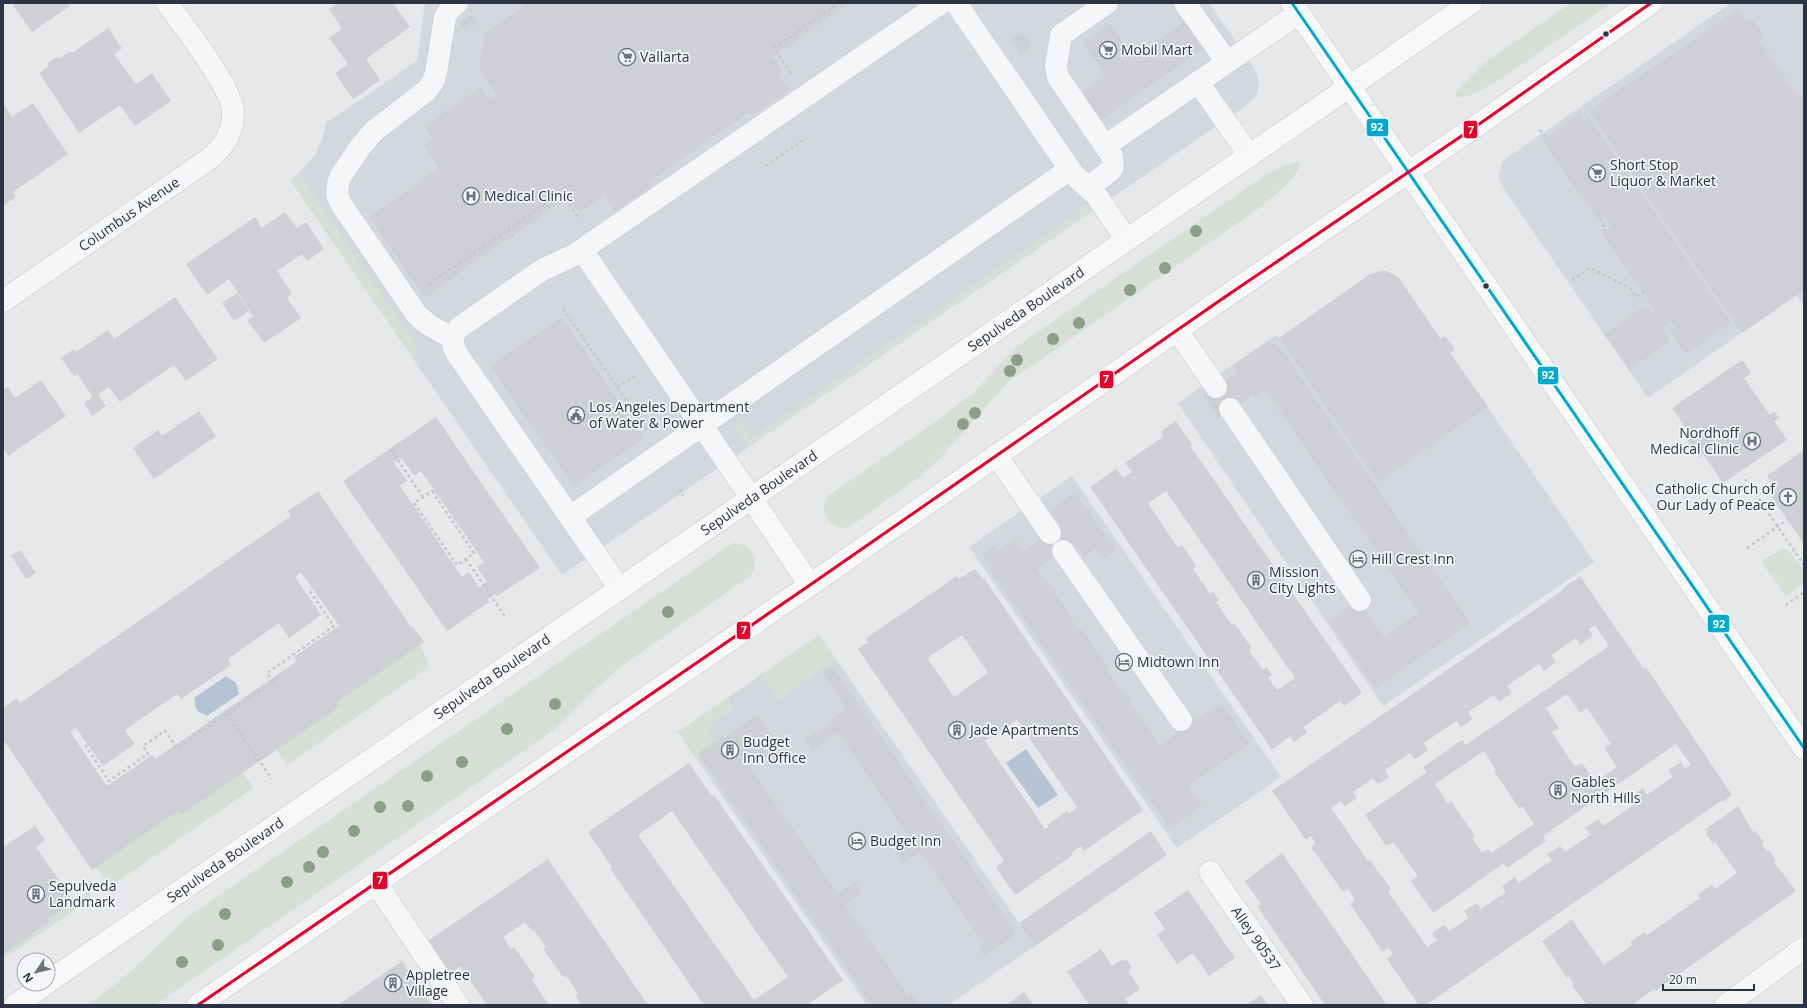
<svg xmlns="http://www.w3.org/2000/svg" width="1807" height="1008" font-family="'Open Sans',sans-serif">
<rect width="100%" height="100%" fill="#e6e8ea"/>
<g fill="#d4d7dd">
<polygon points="425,3 1209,3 1254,68 1258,77 1259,85 1256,96 1247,105 562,575 291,181 316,154 323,137 326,123 417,61"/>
<polygon points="1731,3 1804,3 1804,306 1796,295 1648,398 1502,186 1498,177 1500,169 1503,162 1508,157"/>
<polygon points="1380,271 1386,271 1398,277 1594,562 1383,706 1178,403 1276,335 1279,338 1369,275"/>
<polygon points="1072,476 1281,777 1177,848 969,547"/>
<polygon points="819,635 1035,946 948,1005 867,1005 678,732"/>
</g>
<g fill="#d6ded6">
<path d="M1571,3H1612L1491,85C1482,90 1466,100 1456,96L1455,92L1484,63Z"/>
<path d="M1297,162L1300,164C1297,180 1268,200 1255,211L1007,383L941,457L922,475L849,527C830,533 816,509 829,495L941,418L974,392L1015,349L1026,340L1267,174L1283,166Z"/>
<polygon points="299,174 415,342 418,349 414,359 291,181"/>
<polygon points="1084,202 1092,211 748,447 735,427 741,422 752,438 1081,211 1078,207"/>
<path d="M733,543C751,542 762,562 750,576L616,670L551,732L155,1005H88L128,974L186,918Z"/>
<polygon points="1784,548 1791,553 1804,571 1804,584 1786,596 1761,561"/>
<polygon points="819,635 836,659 778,700 761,675"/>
<polygon points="419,642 429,667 287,765 273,745"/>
<polygon points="727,698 734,709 707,727 716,741 699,753 701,756 696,759 678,732"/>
<polygon points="240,768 253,788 111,886 94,866"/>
<polygon points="88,892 92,898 3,959 3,944 47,920"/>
</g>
<g fill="#b4c4d5">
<path d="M226,676L236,683L239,694L207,716C204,713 201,714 198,711C194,707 196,702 194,698Z"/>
<polygon points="1026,749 1058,795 1038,808 1006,763"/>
</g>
<g fill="#ced0d3" fill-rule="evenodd">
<polygon points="15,3 68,3 70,6 32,32 13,5"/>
<polygon points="338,3 393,3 410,27 366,59 380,80 353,99 335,73 348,64 329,38 342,29 329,9"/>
<polygon points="521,3 850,3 772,57 782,72 779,74 790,89 752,116 750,112 650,181 653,185 615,211 604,195 579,213 568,197 457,274 458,275 425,298 369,217 439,168 424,145 433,139 424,126 481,87 490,100 497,95 479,67 485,33 523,7"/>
<polygon points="1738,9 1746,21 1751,18 1764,36 1759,39 1798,97 1804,92 1804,290 1742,333 1589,111"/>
<polygon points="473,14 478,23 465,31 460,22"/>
<polygon points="1194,15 1213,42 1091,127 1071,100 1105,76 1083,44 1110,24 1133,57"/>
<polygon points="108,28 122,48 114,54 136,84 152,73 171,101 135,126 120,105 79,133 39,73 49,66 47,64 57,57 58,59 70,51 72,53"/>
<polygon points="1022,31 1032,46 1020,54 1010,39"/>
<polygon points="3,103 12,117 33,103 68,154 13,192 16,197 3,206"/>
<polygon points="1580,114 1584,121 1589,118 1731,323 1686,354 1670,331 1676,327 1671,321 1662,328 1671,341 1629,370 1604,334 1646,305 1651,313 1655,310 1602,233 1611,226 1604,216 1598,220 1542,140"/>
<polygon points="285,212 297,228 306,222 324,249 307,261 302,254 277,271 292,294 287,298 301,318 264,343 247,320 253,316 229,279 207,295 186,264 255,217 262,228"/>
<polygon points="1380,271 1386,271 1398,277 1440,339 1445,336 1455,350 1450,353 1488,407 1378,482 1279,338 1369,275"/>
<polygon points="237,293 249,311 234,321 222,303"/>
<polygon points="175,297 218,359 186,381 174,365 120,402 109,387 98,394 106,406 92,416 84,403 93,397 77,374 74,376 61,358 74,349 76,352 108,330 114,339"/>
<polygon points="561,317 644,438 574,487 490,366"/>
<polygon points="1269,341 1271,345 1274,342 1280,351 1282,350 1470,623 1375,689 1328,621 1353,604 1362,604 1384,637 1419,613 1265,390 1255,397 1253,394 1218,418 1203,396 1238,372 1233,365"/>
<polygon points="1742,360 1751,373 1744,378 1770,415 1774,411 1779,418 1774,421 1787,440 1723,483 1703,454 1699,458 1687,440 1692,437 1672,408"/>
<polygon points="41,380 66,416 8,456 3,448 3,390 8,387 15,398"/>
<polygon points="199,411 216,436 154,479 133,448 158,430 162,436"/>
<path d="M436,417L540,568L497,596L496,594L487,599L489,602L447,631L343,481ZM402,458L414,476L421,471L484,562L477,567L487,582L479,588L469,572L462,577L400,486L407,481L394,463Z"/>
<path d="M1176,421L1193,446L1191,447L1362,693L1344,706L1340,701L1303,727L1307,732L1294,742L1290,736L1272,750L1090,487L1116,469L1123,478L1132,472L1125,463L1164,436L1161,431ZM1166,491L1295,678L1277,690L1268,678L1272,675L1267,667L1263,670L1249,650L1252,648L1234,623L1232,625L1216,602L1219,600L1213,592L1210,594L1193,569L1196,566L1182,545L1178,548L1148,503Z"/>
<polygon points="1804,450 1804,544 1767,490 1773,485 1767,476"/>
<path d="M318,491L411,627L412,626L424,642L337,702L339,707L181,815L178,811L92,870L3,739V708L17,698L20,703L291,516L288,511ZM301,572L339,626L294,657L297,661L155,759L152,755L107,786L70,732L76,728L103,766L135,744L125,730L177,694L181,699L231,665L228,659L279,623L289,638L321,615L295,577Z"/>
<polygon points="1075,493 1116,550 1103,559 1095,548 1084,557 1074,543 1037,569 1046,582 1048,581 1056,591 1054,593 1071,615 1069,616 1080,631 1082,629 1109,668 1107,670 1120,689 1122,688 1130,700 1129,701 1139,715 1140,714 1160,746 1173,737 1172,735 1194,723 1193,721 1222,703 1249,744 1188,786 1202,806 1170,829 990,570 993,569 982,554 993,546 997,551 1015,539 1023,551 1061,525 1051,510"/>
<polygon points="20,550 36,573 26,579 11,556"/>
<path d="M975,569L983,579L984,578L1143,810L1084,851L1081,846L1071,853L1073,855L1015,895L996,867L1004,861L858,649L868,642L865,639L957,576L959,579ZM962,635L988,673L954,697L927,658ZM1017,720L1077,807L1069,814L1067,811L1047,825L1049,827L1045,829L985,741Z"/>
<path d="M1580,576L1644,669L1646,667L1732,795L1722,802L1721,801L1426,1005H1419L1387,959L1393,954L1388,948L1382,951L1350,904L1355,900L1348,889L1343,892L1311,847L1316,844L1311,836L1306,840L1272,791L1563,590L1562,589ZM1595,625L1609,646L1466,745L1462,740L1423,767L1427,772L1365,815L1386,846L1393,842L1418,876L1411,881L1433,913L1504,863L1507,868L1546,841L1543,836L1676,744L1691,765L1685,768L1681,762L1668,770L1673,777L1647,795L1643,788L1630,797L1635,804L1603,826L1598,819L1585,828L1590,835L1565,852L1560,846L1547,854L1552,860L1519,883L1515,877L1502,886L1506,892L1481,909L1477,903L1464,911L1469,918L1449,931L1444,925L1432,933L1437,940L1427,947L1388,891L1391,889L1370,860L1368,861L1331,808L1341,801L1345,806L1357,798L1353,792L1373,778L1378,784L1389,777L1385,770L1410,753L1415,759L1428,750L1424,743L1456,721L1461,727L1473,719L1468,712L1494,695L1499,702L1512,693L1507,686L1539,664L1544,671L1556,662L1551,655L1576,638L1580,645L1593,636L1589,629ZM1567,694L1580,713L1587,708L1611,744L1604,748L1617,767L1595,782L1582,763L1575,767L1552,732L1559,728L1546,708ZM1484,751L1496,770L1494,771L1519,808L1522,806L1534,824L1491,853L1488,849L1482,853L1472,838L1475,836L1451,801L1448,804L1435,784Z"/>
<polygon points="833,667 1017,933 984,956 979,948 984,944 920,852 902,864 896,854 913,842 838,733 820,744 822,746 813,752 805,739 814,733 815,734 832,723 830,720 846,708 822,672"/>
<polygon points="758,714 774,738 762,746 768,755 750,767 838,894 855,882 862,893 845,904 908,996 912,993 918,1002 914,1005 872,1005 698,753 716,741 717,742"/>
<path d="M689,763L712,796L714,795L843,980L807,1005H704L610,868L612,867L588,832ZM672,811L788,977L754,1000L638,835Z"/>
<polygon points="1738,806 1754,833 1756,831 1764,842 1762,844 1767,851 1769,850 1776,861 1774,862 1796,891 1655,991 1654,989 1632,1005 1587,1005 1572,986 1574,985 1569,976 1567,978 1542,941 1572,920 1604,965 1632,945 1630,942 1645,932 1647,935 1700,898 1697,895 1712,885 1715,889 1737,873 1715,842 1713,844 1706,834 1708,832 1706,829"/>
<polygon points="35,826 45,840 36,847 74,902 47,920 49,922 3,954 3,847"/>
<polygon points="1151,831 1167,855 1035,946 1019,923"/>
<polygon points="1282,853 1387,1005 1325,1005 1257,906 1261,904 1245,881"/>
<polygon points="548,859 648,1005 581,1005 575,996 578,993 566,976 563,977 543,949 546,947 534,930 532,931 525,922 503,937 511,949 514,947 535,977 531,979 549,1005 487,1005 460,966 447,976 425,943"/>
<polygon points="1188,890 1235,958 1209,976 1193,953 1177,964 1157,935 1165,929 1154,913"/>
<polygon points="1101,949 1112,966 1121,960 1122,961 1126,959 1132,968 1128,971 1140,989 1125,999 1129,1005 1089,1005 1067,972"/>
<polygon points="402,961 432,1005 338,1005"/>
<polygon points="1024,992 1033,1005 1006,1005"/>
<polygon points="1261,995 1268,1005 1246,1005"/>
</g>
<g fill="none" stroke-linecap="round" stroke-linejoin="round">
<g stroke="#c4c6c8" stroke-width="23">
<g id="minor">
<polyline points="956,3 1074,175 1096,195 1127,240"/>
<polyline points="1185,3 1227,62"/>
<polyline points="1198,82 1250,156"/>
<polyline points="1105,146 1299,13"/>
<polyline points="1089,187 1111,170 1113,167 1112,156 1058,77 1056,66 1061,35 1107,3"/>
<polyline points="582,250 752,499"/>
<path id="s1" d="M3,301L209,159C223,148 234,131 233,112C233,89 183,25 167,3"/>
<polyline points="1177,330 1216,387"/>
<polyline points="452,338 429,325 417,315 341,204 337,195 338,184 340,177 361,146 374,131 426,91 433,82 436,73 445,17 450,9 457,3"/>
<polyline points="1230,409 1360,600"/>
<polyline points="996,455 1050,533"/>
<polyline points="570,517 1070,169"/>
<polyline points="1063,551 1181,720"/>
<path d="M620,589L457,354C451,343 451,335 460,327L542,270L574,255L941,3"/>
<path id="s2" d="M1210,872L1302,1005"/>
<polyline points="376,883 458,1005"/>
<polyline points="1726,1005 1804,948"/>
</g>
</g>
<g stroke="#c2c5c8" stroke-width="23">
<g id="major">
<polyline points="1292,3 1804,748"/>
<polyline points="752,499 810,585"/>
<path id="s3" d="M48,982L1471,3"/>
<polyline points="15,1005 46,984"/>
<polyline points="198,1005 810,585 1222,299 1485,120 1651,3"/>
</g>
</g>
<g stroke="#c5c6ca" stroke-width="2.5" stroke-dasharray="3 3" stroke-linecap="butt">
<polyline points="791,73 774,48 839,3"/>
<polyline points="1540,130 1546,138"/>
<polyline points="766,166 806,138"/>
<polyline points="1601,218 1605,231"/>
<polyline points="508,230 513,237"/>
<polyline points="1572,280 1590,268 1630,288 1636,297 1646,290"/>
<polyline points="429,284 561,193 580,219"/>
<polyline points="563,309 647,430"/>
<polyline points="617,387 635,376"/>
<polyline points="391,450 423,497"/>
<polyline points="1745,479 1804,565"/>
<polyline points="679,489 683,496"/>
<polygon points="432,491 474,553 457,565 414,503"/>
<polyline points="1747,548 1787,520"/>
<polyline points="466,559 506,618"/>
<polyline points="1786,605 1804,592"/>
<polyline points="227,714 272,779"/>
<polyline points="85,745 109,781 148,754 143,746 165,731 177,748 273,682 267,673 334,626 309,590"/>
</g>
<use href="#minor" stroke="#f5f6f7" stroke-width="22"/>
<use href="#major" stroke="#f8f8f8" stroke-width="22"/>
<g stroke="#f4f6f9" stroke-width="6">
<polyline id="bus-1" points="1292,3 1804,748"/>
</g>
<g stroke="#f4f6f9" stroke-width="6">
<polyline id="bus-2" points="198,1005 810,585 1222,299 1485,120 1651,3"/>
</g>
<use href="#bus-1" stroke="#00a9ce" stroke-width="3"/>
<use href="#bus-2" stroke="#e4002b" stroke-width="3"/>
</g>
<g fill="#8a9e88">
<circle cx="1196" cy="231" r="6"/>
<circle cx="1165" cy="268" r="6"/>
<circle cx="1130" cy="290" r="6"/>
<circle cx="1079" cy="323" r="6"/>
<circle cx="1053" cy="339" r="6"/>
<circle cx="1017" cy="360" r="6"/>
<circle cx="1010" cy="371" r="6"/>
<circle cx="975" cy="413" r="6"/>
<circle cx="963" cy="424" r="6"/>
<circle cx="668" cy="612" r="6"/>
<circle cx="555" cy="704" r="6"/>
<circle cx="507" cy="729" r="6"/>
<circle cx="462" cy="762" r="6"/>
<circle cx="427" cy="776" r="6"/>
<circle cx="408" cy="806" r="6"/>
<circle cx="380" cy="807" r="6"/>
<circle cx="354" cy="831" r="6"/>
<circle cx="323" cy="852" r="6"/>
<circle cx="309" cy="867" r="6"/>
<circle cx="287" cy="882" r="6"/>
<circle cx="225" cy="914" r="6"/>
<circle cx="218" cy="945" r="6"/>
<circle cx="182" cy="962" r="6"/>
</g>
<defs>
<g id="supermarket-ring" transform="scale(0.9)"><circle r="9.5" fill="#f4f6f9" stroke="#6c737f" stroke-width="1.5"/><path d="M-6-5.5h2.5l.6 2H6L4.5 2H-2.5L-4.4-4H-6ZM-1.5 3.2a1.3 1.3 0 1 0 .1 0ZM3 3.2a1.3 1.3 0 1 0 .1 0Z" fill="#6c737f"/></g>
<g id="hospital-ring" transform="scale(0.9)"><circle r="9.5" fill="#f4f6f9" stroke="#6c737f" stroke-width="1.5"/><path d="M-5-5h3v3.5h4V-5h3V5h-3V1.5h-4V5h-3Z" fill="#6c737f"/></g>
<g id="civic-ring" transform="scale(0.9)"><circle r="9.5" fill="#f4f6f9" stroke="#6c737f" stroke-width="1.5"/><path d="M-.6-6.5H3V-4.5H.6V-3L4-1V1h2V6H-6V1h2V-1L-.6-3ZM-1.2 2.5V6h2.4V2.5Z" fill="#6c737f"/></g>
<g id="church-ring" transform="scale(0.9)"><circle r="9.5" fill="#f4f6f9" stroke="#6c737f" stroke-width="1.5"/><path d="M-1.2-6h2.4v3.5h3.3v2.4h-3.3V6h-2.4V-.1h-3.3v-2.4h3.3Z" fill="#6c737f"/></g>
<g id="hotel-ring" transform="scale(0.9)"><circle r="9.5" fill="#f4f6f9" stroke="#6c737f" stroke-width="1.5"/><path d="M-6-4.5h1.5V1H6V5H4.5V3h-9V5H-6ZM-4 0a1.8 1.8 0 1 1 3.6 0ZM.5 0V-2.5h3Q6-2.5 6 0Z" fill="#6c737f"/></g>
<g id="building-ring" transform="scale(0.9)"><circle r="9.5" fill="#f4f6f9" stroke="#6c737f" stroke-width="1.5"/><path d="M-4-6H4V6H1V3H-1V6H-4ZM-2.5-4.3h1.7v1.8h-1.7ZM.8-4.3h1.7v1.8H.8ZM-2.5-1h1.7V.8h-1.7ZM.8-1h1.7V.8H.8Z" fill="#6c737f"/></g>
</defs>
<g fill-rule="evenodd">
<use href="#supermarket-ring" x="1108" y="50"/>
<use href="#supermarket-ring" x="627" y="57"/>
<use href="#supermarket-ring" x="1597" y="173"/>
<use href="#hospital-ring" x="471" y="196"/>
<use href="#civic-ring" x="576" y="415"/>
<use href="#hospital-ring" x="1752" y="441"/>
<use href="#church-ring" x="1788" y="497"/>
<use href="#hotel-ring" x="1358" y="559"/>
<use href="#building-ring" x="1256" y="580"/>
<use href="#hotel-ring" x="1124" y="662"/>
<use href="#building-ring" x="957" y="730"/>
<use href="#building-ring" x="730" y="750"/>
<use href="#building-ring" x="1558" y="790"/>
<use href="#hotel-ring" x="857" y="841"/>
<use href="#building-ring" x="36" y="894"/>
<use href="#building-ring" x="393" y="983"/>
</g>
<g fill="#2b3445" stroke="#f4f6f9" stroke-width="1.5">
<circle cx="1606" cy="34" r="3.5"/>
<circle cx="1486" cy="286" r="3.5"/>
</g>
<g text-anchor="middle" stroke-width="3.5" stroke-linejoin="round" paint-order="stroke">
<g font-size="14" fill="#2b3445" stroke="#f4f6f9" text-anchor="start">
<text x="1121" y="55">Mobil Mart</text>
<text x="640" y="62">Vallarta</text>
<text x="1610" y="170">Short Stop<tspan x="1610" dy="16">Liquor &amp; Market</tspan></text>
<text x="484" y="201">Medical Clinic</text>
<text x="589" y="412">Los Angeles Department<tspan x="589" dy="16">of Water &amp; Power</tspan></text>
<text x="1739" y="438" text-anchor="end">Nordhoff<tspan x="1739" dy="16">Medical Clinic</tspan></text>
<text x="1775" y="494" text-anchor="end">Catholic Church of<tspan x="1775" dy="16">Our Lady of Peace</tspan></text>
<text x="1371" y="564">Hill Crest Inn</text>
<text x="1269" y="577">Mission<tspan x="1269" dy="16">City Lights</tspan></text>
<text x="1137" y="667">Midtown Inn</text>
<text x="970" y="735">Jade Apartments</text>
<text x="743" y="747">Budget<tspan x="743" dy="16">Inn Office</tspan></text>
<text x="1571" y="787">Gables<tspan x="1571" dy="16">North Hills</tspan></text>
<text x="870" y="846">Budget Inn</text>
<text x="49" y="891">Sepulveda<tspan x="49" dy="16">Landmark</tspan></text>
<text x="406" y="980">Appletree<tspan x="406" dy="16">Village</tspan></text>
</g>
<g font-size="14" fill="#2b3445" stroke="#f4f6f9">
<text dy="5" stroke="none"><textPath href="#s1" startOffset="153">Columbus Avenue</textPath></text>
<text dy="5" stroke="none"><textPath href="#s3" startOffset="1187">Sepulveda Boulevard</textPath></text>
<text dy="5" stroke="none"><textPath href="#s3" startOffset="863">Sepulveda Boulevard</textPath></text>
<text dy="5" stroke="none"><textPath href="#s3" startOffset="539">Sepulveda Boulevard</textPath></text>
<text dy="5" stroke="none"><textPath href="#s3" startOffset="215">Sepulveda Boulevard</textPath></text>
<text dy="5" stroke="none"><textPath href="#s2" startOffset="81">Alley 90537</textPath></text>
</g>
</g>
<g stroke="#f4f6f9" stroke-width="1.5">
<rect x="1366" y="118" width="23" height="19" rx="4" fill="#00a9ce"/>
<rect x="1463" y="120" width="15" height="19" rx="4" fill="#e4002b"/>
<rect x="1537" y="366" width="22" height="19" rx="4" fill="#00a9ce"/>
<rect x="1099" y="370" width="15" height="19" rx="4" fill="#e4002b"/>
<rect x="1707" y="614" width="23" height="19" rx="4" fill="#00a9ce"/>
<rect x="736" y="621" width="15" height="19" rx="4" fill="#e4002b"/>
<rect x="372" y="871" width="16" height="19" rx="4" fill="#e4002b"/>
</g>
<g font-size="11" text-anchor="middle" font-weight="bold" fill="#fff">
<text x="1377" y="131">92</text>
<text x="1471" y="134">7</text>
<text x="1548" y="379">92</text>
<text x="1106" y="383">7</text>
<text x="1719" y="628">92</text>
<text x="744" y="634">7</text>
<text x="380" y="884">7</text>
</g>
<rect width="1807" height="1008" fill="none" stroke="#2b3445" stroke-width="8"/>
<g transform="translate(36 972) rotate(235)"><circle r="19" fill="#f4f6f9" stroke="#a4a8b1"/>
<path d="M0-3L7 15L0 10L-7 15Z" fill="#6c737f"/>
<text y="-6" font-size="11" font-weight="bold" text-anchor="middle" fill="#2b3445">N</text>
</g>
<path d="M1663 984v6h91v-6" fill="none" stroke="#2b3445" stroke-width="2"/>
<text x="1669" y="984" font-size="12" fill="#2b3445" stroke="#f4f6f9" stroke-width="3" paint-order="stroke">20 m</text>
</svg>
